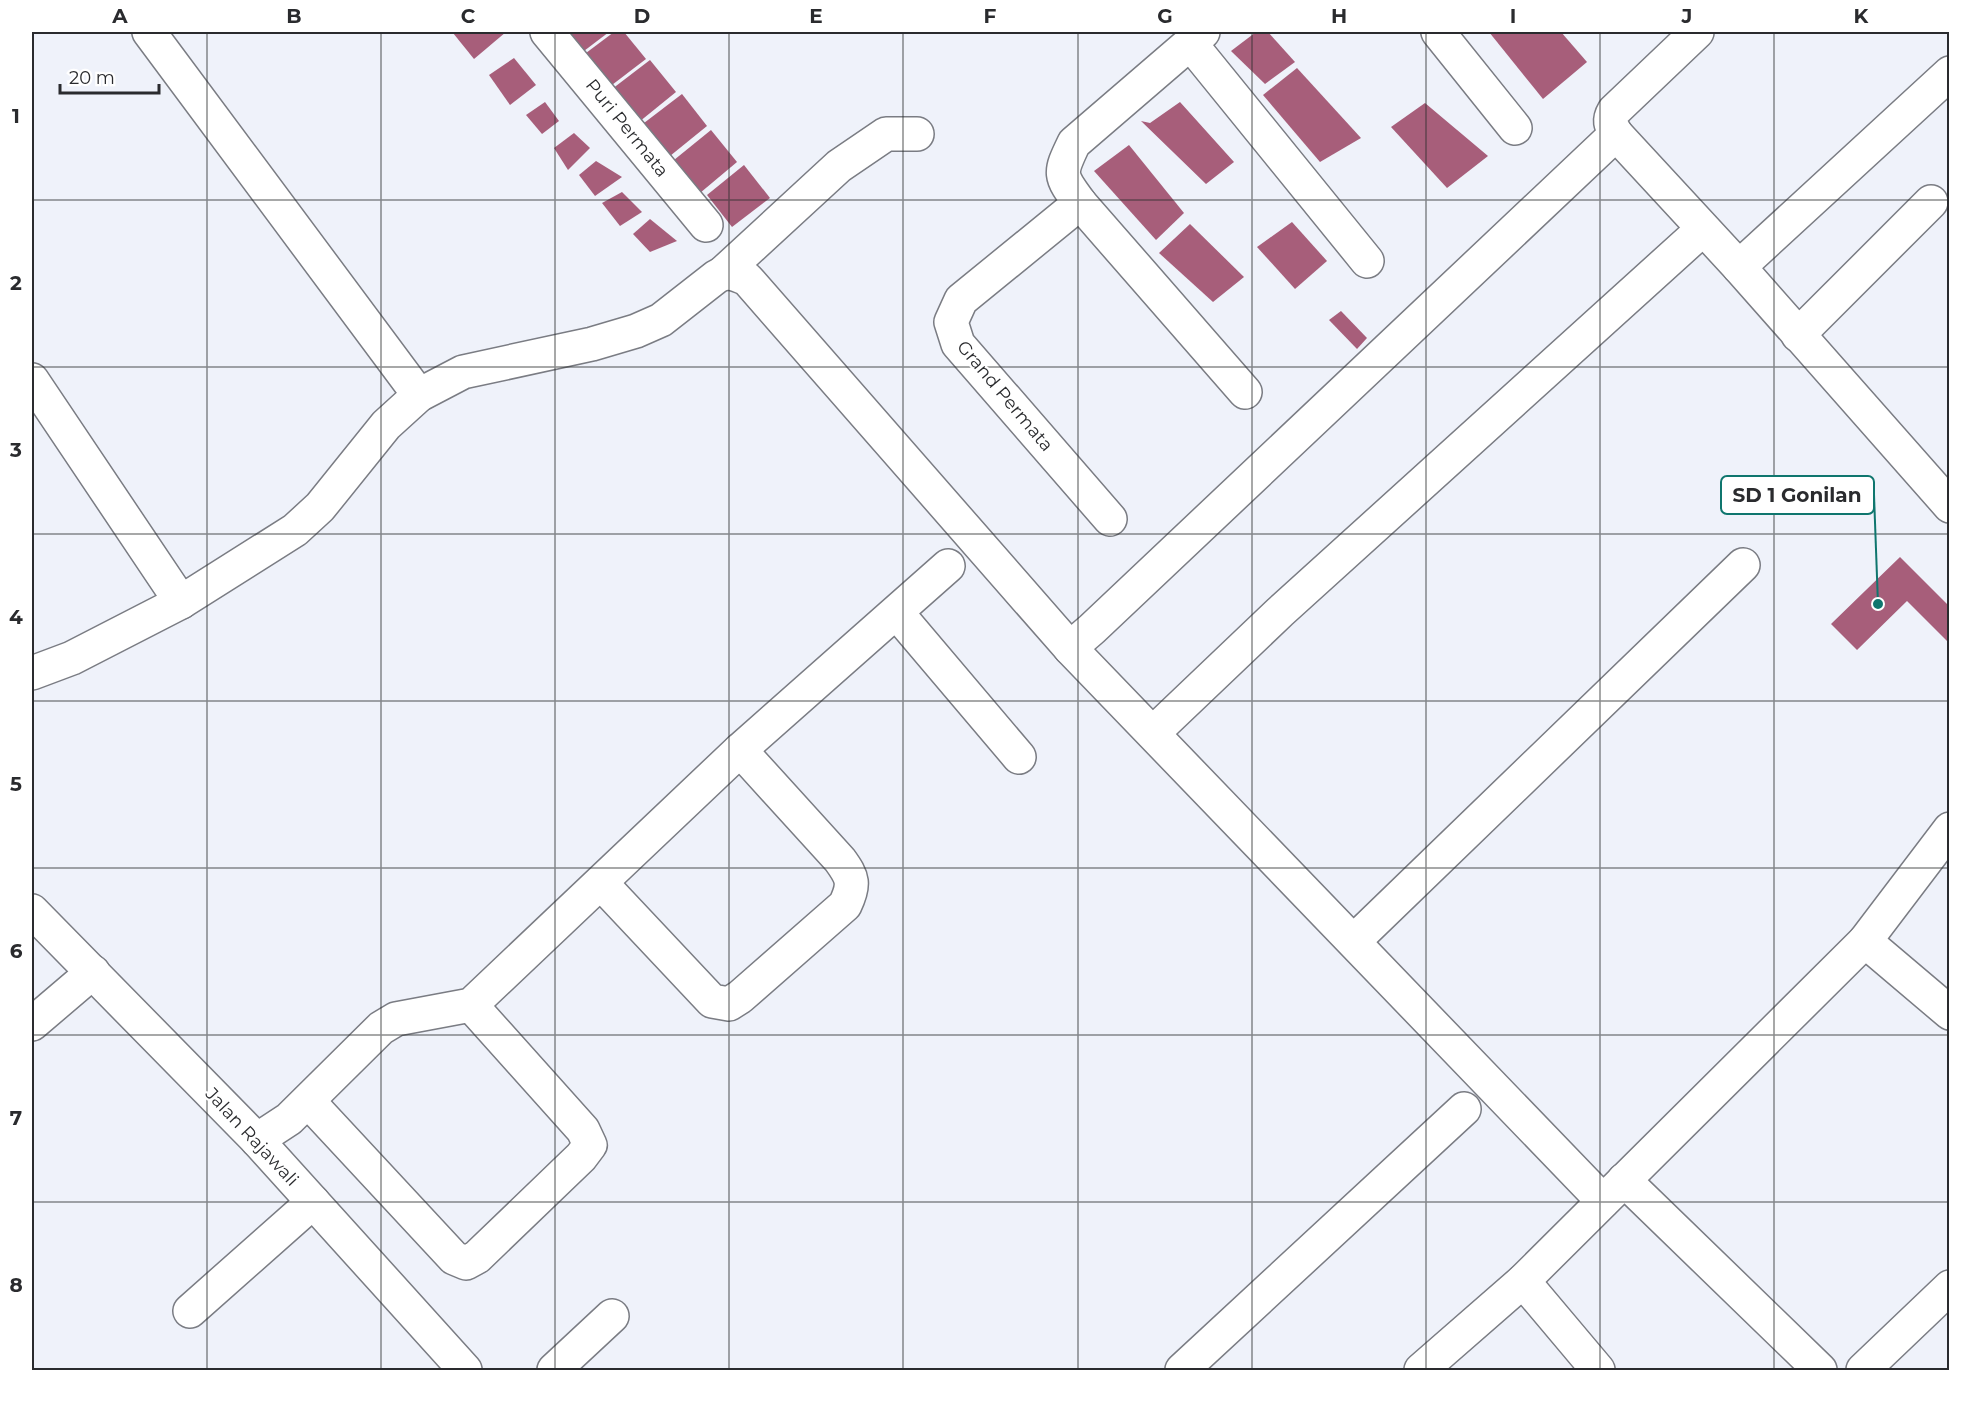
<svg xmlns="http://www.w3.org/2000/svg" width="1981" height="1402" font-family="Montserrat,sans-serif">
<rect width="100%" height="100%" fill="#eff2fa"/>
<g fill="#a75e7a">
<polygon points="455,32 506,32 474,59 453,33"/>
<polygon points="562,32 609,32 580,54"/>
<polygon points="614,32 624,32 646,59 608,88 582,56"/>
<polygon points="1256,32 1268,32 1295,62 1265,84 1231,51"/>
<polygon points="1489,32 1561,32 1587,62 1543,99"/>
<polygon points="514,58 536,85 510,105 489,75"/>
<polygon points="650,60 676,92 639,122 612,89"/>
<polygon points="1297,68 1361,138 1320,162 1263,95"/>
<polygon points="682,94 707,126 670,156 644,123"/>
<polygon points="545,102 559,121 542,134 526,115"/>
<polygon points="1180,102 1234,162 1206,184 1141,121 1150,123"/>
<polygon points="1425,103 1488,156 1447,188 1391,127"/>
<polygon points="711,130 737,162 700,193 674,160"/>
<polygon points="574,133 590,148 568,170 554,148"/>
<polygon points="1129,145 1184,213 1156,240 1094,171"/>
<polygon points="596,161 622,177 595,196 579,175"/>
<polygon points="744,165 770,198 732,227 707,195"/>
<polygon points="622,192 642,212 620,226 602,203"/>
<polygon points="650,219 677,241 650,252 633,234"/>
<polygon points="1292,222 1327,261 1295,289 1257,247"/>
<polygon points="1190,224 1244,277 1213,302 1159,253"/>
<polygon points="1341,311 1367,338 1357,349 1329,320"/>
<polygon points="1900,557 1950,607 1950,644 1907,601 1857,650 1831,624"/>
</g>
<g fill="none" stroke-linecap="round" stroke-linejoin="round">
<g stroke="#7a7c83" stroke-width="36">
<g id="minor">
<polyline points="149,32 419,395"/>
<polyline points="547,32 706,225"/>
<polyline points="1438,32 1515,128"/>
<polyline points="1190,43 1367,261"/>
<path d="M1616,134C1611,125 1608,121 1614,111L1697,32"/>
<polyline points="1080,203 1245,392"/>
<polyline points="1739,267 1950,73"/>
<polyline points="724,272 839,166 886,134 917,134"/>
<polyline points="1798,335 1931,202"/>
<polyline points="32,380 181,602"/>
<path d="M1110,519L958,344L951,322L961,300L1080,203C1059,175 1059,174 1074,143L1203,32"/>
<polyline points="897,613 1019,757"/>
<polyline points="1070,648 1092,629 1616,134 1739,267 1950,506"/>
<path d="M32,673L72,658L181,602L295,530L320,507L386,425L419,395L463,372L592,344L636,331L661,320L716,277C727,270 735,274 747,279L1070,648L1603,1201"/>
<polyline points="1153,733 1280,612 1703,229"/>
<path d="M601,883L712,1001L729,1004L740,997L845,905C855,884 853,878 840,860L740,750"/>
<polyline points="32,911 257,1140 465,1370"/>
<polyline points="1354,941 1743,565"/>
<polyline points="1865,941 1950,1013"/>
<polyline points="32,1024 93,972"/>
<polyline points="308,1101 454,1258 466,1263 477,1257 581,1157 590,1145 583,1130 471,1005"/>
<polyline points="257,1140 289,1119 381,1028 396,1019 471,1005 740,750 948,566"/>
<polyline points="1624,1180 1820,1370"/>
<polyline points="1523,1281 1598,1370"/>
<polyline points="190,1311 313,1202"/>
<polyline points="554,1370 612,1316"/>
<polyline points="1182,1370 1464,1109"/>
<polyline points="1421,1370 1523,1281 1865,941 1950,829"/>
<polyline points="1863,1370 1950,1287"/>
</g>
</g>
<use href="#minor" stroke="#fff" stroke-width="33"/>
</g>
<path fill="none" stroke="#2a2b2e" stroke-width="1.5" stroke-opacity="0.55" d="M207,32V1370M381,32V1370M555,32V1370M729,32V1370M903,32V1370M1078,32V1370M1252,32V1370M1426,32V1370M1600,32V1370M1774,32V1370M32,200H1950M32,367H1950M32,534H1950M32,701H1950M32,868H1950M32,1035H1950M32,1202H1950"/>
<g text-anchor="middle" stroke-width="4.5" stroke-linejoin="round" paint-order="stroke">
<g font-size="18" fill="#2a2b2e" stroke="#fff">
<text transform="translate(627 128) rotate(51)" y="6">Puri Permata</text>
<text transform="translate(1005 396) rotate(50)" y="6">Grand Permata</text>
<text transform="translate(252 1137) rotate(47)" y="6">Jalan Rajawali</text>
</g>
</g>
<path fill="none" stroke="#0f766e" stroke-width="2" d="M1878 604L1874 495"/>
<circle fill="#0f766e" stroke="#fff" stroke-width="2" cx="1878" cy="604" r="6"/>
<rect fill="#fff" stroke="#0f766e" stroke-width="2" x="1721" y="476" width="153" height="38" rx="6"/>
<g font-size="20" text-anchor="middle" font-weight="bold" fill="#2a2b2e">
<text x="1797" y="502">SD 1 Gonilan</text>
</g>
<rect width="1981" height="1402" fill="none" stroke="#ffffff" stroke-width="66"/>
<path d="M60 84v9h99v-9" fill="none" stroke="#2a2b2e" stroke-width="3"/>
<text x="69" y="84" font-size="18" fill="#2a2b2e" stroke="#ffffff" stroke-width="4.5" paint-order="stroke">20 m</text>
<rect x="33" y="33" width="1915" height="1336" fill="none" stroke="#2a2b2e" stroke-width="2"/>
<g font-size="20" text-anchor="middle" font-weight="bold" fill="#2a2b2e">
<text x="120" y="23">A</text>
<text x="294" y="23">B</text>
<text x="468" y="23">C</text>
<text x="642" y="23">D</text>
<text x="816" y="23">E</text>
<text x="990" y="23">F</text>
<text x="1165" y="23">G</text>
<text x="1339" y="23">H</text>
<text x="1513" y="23">I</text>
<text x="1687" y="23">J</text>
<text x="1861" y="23">K</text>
<text x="16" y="123">1</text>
<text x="16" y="290">2</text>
<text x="16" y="457">3</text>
<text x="16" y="624">4</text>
<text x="16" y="791">5</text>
<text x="16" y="958">6</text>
<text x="16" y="1125">7</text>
<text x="16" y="1292">8</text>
</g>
</svg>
